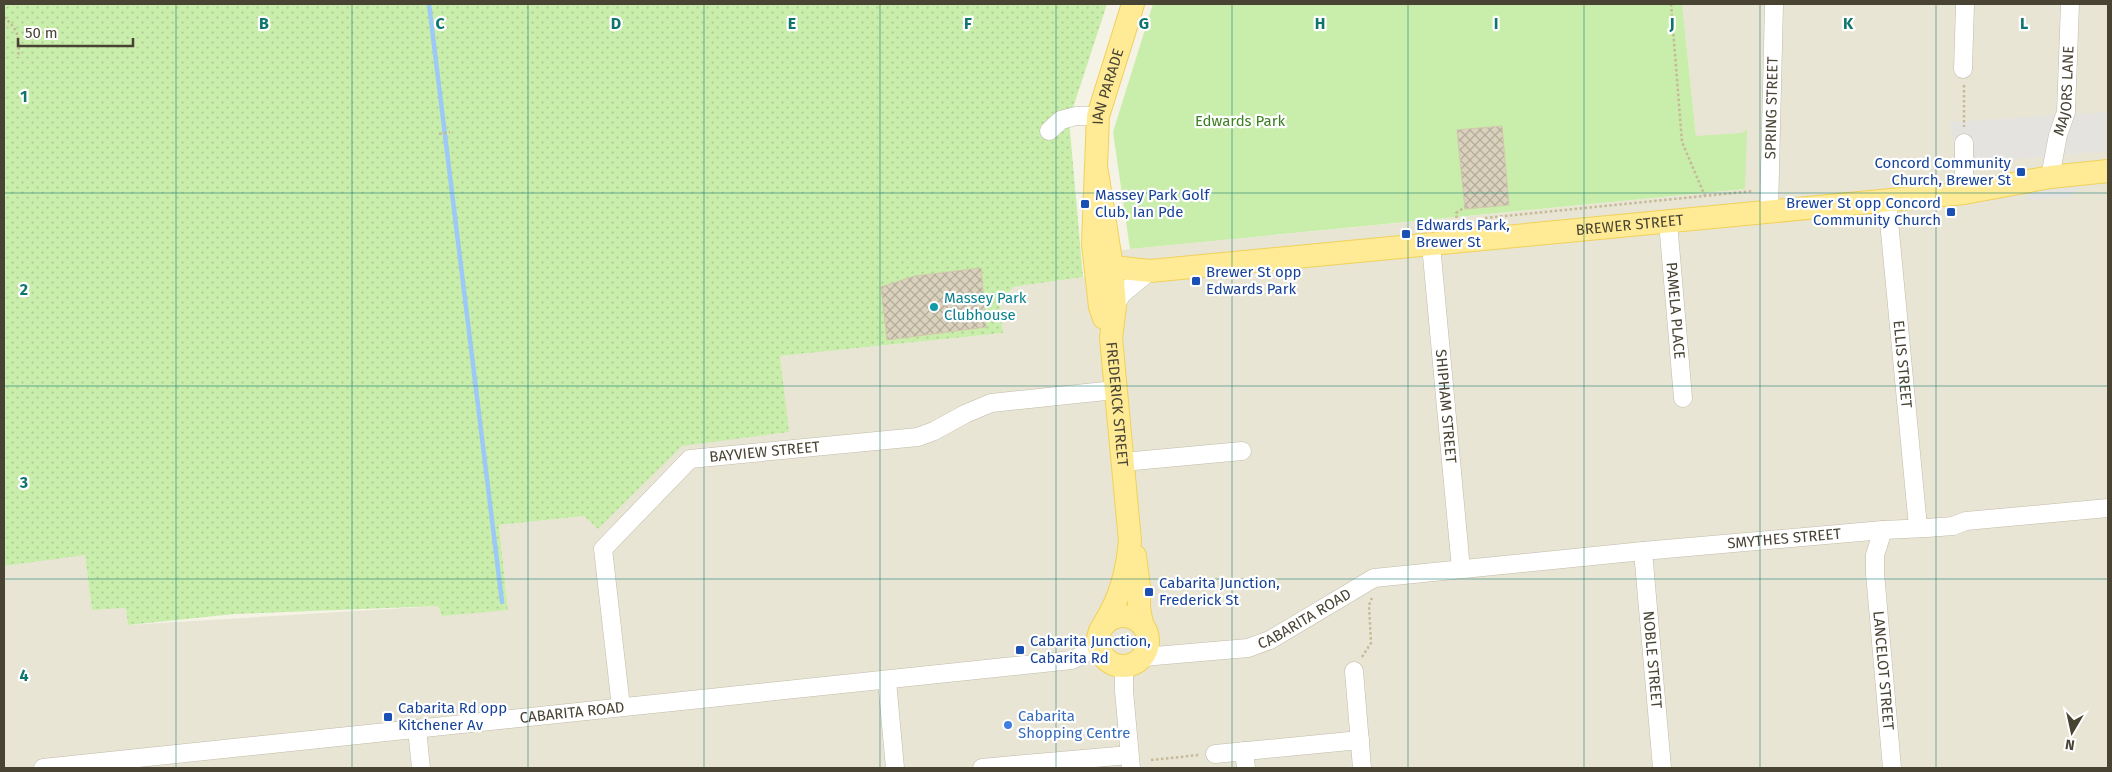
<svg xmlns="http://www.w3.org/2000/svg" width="2112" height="772" font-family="'Fira Sans',sans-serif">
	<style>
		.residential { fill: #e9e5d4 }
		.grass { fill: url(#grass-dots) }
		.park { fill: #c9edab }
		.parking { fill: #e5e3df }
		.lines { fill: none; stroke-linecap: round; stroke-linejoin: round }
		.stream { stroke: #9cc9f8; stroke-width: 4.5 }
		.building { fill: url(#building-cross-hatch); stroke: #d3c8ad }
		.minor-casing { stroke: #c1bba8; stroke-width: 19 }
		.major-casing { stroke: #f0d159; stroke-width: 24 }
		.path { stroke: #c5b997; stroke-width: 2.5; stroke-dasharray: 2.5 2.5; stroke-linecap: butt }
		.minor { stroke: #fff; stroke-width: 18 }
		.major { stroke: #ffeb95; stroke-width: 22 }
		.grid { fill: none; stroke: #0f766e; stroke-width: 1; stroke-opacity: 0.55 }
		.transit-dot { fill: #1a4fb4; stroke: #fff; stroke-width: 2 }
		.culture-dot { fill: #0f9aa8; stroke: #fff; stroke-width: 2 }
		.shop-dot { fill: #3f7fe0; stroke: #fff; stroke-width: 2 }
		.labels { text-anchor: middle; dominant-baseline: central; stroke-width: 4.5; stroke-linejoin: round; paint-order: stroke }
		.street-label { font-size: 15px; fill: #494334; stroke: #fff }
		.park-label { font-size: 15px; fill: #3c8121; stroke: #fff }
		.transit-label { font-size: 15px; fill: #164399; stroke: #fff; text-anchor: start }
		.culture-label { font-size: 15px; fill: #0d838f; stroke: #fff; text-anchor: start }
		.shop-label { font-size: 15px; fill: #366cbe; stroke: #fff; text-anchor: start }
		.grid-label { font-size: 16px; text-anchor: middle; font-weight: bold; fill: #0f766e; stroke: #fff; stroke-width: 4.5; stroke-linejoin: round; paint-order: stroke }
	</style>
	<defs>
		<pattern id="grass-dots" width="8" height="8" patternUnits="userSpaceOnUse" patternTransform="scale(1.25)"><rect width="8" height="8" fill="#c9edab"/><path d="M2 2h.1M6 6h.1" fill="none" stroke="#aecc94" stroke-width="1.8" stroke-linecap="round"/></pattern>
		<pattern id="building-cross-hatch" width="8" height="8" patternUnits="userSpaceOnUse" patternTransform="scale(1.25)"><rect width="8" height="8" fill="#dbd2bd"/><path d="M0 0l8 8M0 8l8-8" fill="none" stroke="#b4ac9a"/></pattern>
	</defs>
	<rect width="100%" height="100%" fill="#f5f2e6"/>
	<path class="residential" d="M1682,4H2108V768H4V566L85,554L92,610L126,608L128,625L438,606L442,616L508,609L499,525L584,516L598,529L682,445L788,432L780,356L1003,333L1000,304L1013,287L1083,277L1122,250L1745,189L1696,136Z"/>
	<path class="grass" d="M4,4H1107L1069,120L1083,277L1013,287L1000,304L1003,333L780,356L789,432L682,446L598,529L584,516L499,525L508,610L442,616L438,606L234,614L128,625L126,608L92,610L85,555L4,566Z"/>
	<path class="park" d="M1153,4H1682L1696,136L1742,133L1747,129L1745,189L1130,249L1113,132Z"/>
	<path class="parking" d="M2108,112V151L1957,165L1950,122Z
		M2082,185L2072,197L2026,200L2036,187Z"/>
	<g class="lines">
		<path class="stream" d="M429,4L502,602"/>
	</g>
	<path class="building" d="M1502,126L1509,205L1465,209L1457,130Z
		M981,268L986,327L887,340L881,287L915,276Z"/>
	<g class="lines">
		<g class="minor-casing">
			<g id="minor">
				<path d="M1963,69L1965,4"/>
				<path d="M1049,131L1061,120L1076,116H1098"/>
				<path id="s1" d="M2050,177L2058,135L2066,112L2070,4"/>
				<path d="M1964,193V143"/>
				<path id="s2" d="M1887,200L1918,527"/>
				<path id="s3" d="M1769,212L1774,4"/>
				<path id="s4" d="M1668,222L1683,398"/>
				<path id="s5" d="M1431,245L1461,569"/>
				<path d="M1115,306L1122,294L1150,271"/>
				<path d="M1123,462L1242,451"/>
				<path id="s6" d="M1883,530L1875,555V573L1892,768"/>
				<path id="s7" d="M1643,551L1662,768"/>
				<path id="s8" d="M1143,657L1248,648L1270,640L1374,578L1643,551L1883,530L1927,528L1953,526L1966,521L2108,508"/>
				<path d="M1124,666V691L1131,768"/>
				<path d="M1354,671L1362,768"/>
				<path d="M887,681L895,768"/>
				<path id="s9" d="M621,707L603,549L690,459L918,437L934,431L965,414L991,403L1115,390"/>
				<path d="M417,729L421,768"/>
				<path d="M1244,751L1246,768"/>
				<path d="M1215,754L1360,740"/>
				<path d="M1014,765L1129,755"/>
				<path id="s10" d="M43,768L1072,660L1098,647"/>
				<path d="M982,768L1014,765L1015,768"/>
			</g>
		</g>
		<g class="major-casing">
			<g id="major">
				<path id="s11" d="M1097,172L1112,267L1115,306L1111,338L1130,541C1127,571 1121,596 1105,622"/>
				<path id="s12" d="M1112,267L1150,271L1964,193L2050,177L2108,171"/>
				<path id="s13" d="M1104,318L1100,307L1093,244L1098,116L1133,4"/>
				<path d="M1135,556L1139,587V608L1142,624"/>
				<circle cx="1123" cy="641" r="25"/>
			</g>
		</g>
		<path class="path" d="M1671,4L1682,142L1705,196
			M4,17C19,31 20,37 18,58
			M1964,85V127
			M439,134L450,132
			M1485,218L1753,191
			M1459,221H1457L1456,213L1465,207
			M1362,657L1371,643L1369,605L1372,598
			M1151,760L1199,755"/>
		<use href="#minor" class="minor"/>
		<use href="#major" class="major"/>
	</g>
	<path class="grid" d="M176,4V768M352,4V768M528,4V768M704,4V768M880,4V768M1056,4V768M1232,4V768M1408,4V768M1584,4V768M1760,4V768M1936,4V768M4,193H2108M4,386H2108M4,579H2108"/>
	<g class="transit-dot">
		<rect x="2016" y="167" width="10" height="10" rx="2.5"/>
		<rect x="1080" y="199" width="10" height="10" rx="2.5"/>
		<rect x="1946" y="207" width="10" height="10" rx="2.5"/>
		<rect x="1401" y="229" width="10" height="10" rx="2.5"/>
		<rect x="1191" y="276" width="10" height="10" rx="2.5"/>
		<rect x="1144" y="587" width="10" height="10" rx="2.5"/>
		<rect x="1015" y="645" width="10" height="10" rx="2.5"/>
		<rect x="383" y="712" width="10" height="10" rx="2.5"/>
	</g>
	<circle class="culture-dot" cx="934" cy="307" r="5"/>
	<circle class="shop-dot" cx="1008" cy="725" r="5"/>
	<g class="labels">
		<g class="street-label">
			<text stroke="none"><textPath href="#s13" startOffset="234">IAN PARADE</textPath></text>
			<text stroke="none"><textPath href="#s1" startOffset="88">MAJORS LANE</textPath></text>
			<text stroke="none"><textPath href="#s3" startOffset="104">SPRING STREET</textPath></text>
			<text stroke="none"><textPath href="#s12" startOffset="520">BREWER STREET</textPath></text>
			<text stroke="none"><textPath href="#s4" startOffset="89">PAMELA PLACE</textPath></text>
			<text stroke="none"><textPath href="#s2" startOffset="165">ELLIS STREET</textPath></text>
			<text stroke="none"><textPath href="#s11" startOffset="234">FREDERICK STREET</textPath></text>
			<text stroke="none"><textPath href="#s5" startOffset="162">SHIPHAM STREET</textPath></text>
			<text stroke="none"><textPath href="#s9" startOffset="359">BAYVIEW STREET</textPath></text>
			<text stroke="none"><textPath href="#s8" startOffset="662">SMYTHES STREET</textPath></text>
			<text stroke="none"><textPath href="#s8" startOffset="169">CABARITA ROAD</textPath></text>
			<text stroke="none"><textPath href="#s7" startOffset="109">NOBLE STREET</textPath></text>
			<text stroke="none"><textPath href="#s6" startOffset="142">LANCELOT STREET</textPath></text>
			<text stroke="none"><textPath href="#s10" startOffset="532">CABARITA ROAD</textPath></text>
		</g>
		<g class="park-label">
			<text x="1240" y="121">Edwards Park</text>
		</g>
		<g class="transit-label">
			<text x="2011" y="163" text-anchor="end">Concord Community<tspan x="2011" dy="17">Church, Brewer St</tspan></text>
			<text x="1095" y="195">Massey Park Golf<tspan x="1095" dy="17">Club, Ian Pde</tspan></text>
			<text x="1941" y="203" text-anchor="end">Brewer St opp Concord<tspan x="1941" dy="17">Community Church</tspan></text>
			<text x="1416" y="225">Edwards Park,<tspan x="1416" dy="17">Brewer St</tspan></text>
			<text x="1206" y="272">Brewer St opp<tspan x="1206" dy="17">Edwards Park</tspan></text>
			<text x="1159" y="583">Cabarita Junction,<tspan x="1159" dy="17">Frederick St</tspan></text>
			<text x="1030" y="641">Cabarita Junction,<tspan x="1030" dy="17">Cabarita Rd</tspan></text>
			<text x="398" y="708">Cabarita Rd opp<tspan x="398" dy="17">Kitchener Av</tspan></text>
		</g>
		<g class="culture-label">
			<text x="944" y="298">Massey Park<tspan x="944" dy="17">Clubhouse</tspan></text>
		</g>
		<g class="shop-label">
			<text x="1018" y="716">Cabarita<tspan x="1018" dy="17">Shopping Centre</tspan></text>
		</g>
	</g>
	<g class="grid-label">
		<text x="264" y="29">B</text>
		<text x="440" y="29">C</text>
		<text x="616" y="29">D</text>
		<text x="792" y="29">E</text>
		<text x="968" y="29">F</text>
		<text x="1144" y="29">G</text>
		<text x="1320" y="29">H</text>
		<text x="1496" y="29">I</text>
		<text x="1672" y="29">J</text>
		<text x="1848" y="29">K</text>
		<text x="2024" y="29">L</text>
		<text x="24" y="102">1</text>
		<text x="24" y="295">2</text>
		<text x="24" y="488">3</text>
		<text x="24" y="681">4</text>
	</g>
	<rect width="2112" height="772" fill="none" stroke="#494334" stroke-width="10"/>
	<g transform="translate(2072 732) rotate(189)" stroke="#ffffff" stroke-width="4" paint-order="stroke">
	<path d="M0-4L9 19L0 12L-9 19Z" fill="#494334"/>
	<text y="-8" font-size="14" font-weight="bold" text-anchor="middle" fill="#494334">N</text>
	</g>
	<path d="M18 38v8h115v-8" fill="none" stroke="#494334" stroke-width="2.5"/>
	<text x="25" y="38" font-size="15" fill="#494334" stroke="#ffffff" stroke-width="4" paint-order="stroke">50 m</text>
</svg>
